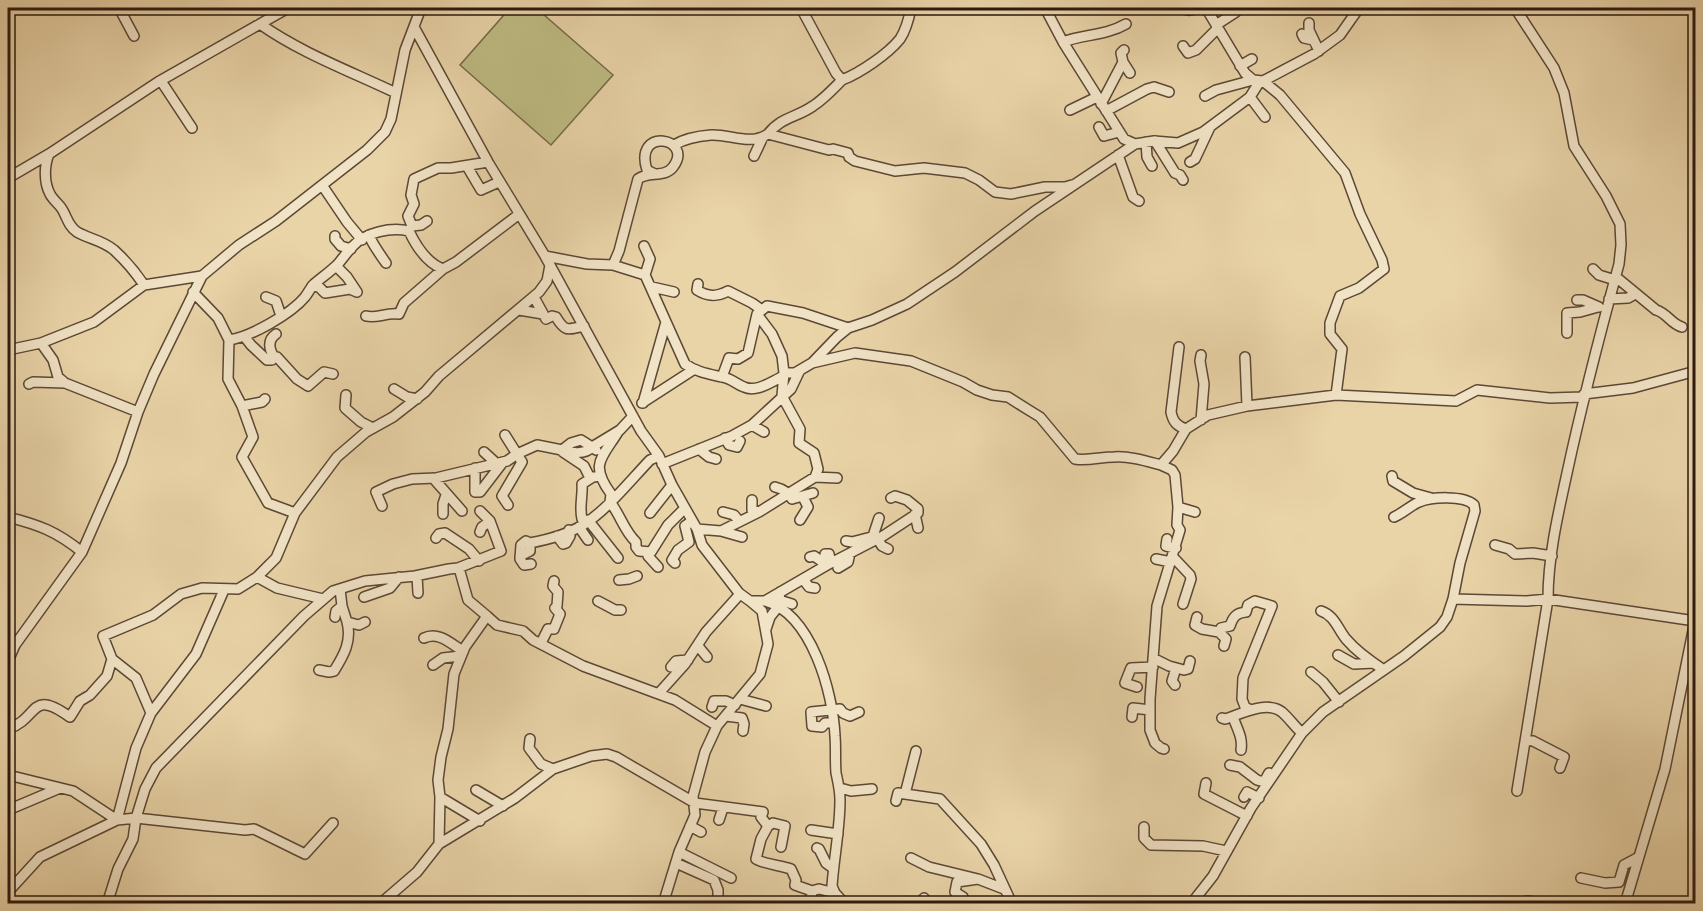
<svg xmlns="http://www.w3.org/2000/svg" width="1703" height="911" font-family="'Libre Caslon Text',serif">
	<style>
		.green { fill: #bebb83; stroke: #766a4a; stroke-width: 1.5 }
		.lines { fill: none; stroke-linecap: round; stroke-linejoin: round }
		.minor-casing { stroke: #5c4836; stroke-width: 12 }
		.minor { stroke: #f1e3c6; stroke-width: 9 }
	</style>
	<rect width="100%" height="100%" fill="#e9d4a8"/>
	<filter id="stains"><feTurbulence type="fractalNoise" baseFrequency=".00333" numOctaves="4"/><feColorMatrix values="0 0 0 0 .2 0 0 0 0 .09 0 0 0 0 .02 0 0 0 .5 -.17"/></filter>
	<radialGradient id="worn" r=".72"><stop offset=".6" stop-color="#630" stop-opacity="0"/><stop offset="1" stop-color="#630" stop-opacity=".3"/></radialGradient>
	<path class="green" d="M510,8H536L613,75L551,145L460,65Z"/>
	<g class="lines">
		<g class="minor-casing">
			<path id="minor" d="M119,8L134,36
				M801,8L836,73L842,80C860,73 888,54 900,39C906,30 909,18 911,8
				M1045,8L1063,42L1124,139L1135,144
				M1180,8C1186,11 1192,11 1198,8
				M1206,8L1245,73L1253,80L1263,81L1314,54L1340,35L1359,8
				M1515,8L1554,68L1564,93L1574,146L1606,196L1620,224L1621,245L1619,264C1600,334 1582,403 1567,473C1558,514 1548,557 1548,599L1517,791
				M1309,23V30L1319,51
				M260,24C301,53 350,71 396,93
				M1216,25L1236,12
				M414,27L488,162L545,256L587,264L613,265L619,251L638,179C648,171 665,178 673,167C695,138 633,126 647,170L655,174
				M1302,34L1304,38L1313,40
				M1063,42C1084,34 1105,36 1126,24
				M1183,46L1188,53L1196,50L1218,28
				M1123,62L1130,73
				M1240,66L1252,59
				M161,81L192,128
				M1263,81L1280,95L1345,173L1360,214L1382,260L1384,269L1359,288L1340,296L1330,323V334L1342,349L1336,395
				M1205,96L1216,90L1253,80
				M1250,97L1265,117
				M1101,104L1123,62L1121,53L1124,50
				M1070,110L1097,97
				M1106,111L1147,89L1154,87L1169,92
				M1099,127L1104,136L1119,132
				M768,134C781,117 796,118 813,106C824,99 833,89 842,80
				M1155,141L1175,173L1180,175L1183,180
				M1146,142L1147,157L1152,166
				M674,145C684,139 698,136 711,135C730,134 750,146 768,134L829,150L833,149L848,153L849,157L855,161L895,171L924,168L965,173L979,180L995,192L1011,194L1045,187H1065L1072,185
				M49,154C44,166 44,183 50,194C53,200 59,204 62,209C67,217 68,226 77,232C89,239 102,240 114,250C125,260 136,273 144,285
				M1118,155L1133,197L1139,201
				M754,156L763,137
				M1190,162L1195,159L1210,127
				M471,166L468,168L481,190L499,182
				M8,178L49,154L158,82L288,8
				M322,185L347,222L362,240
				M412,226L408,216L414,204L411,195L414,179L438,168H451L488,162
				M409,231C416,246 427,263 443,269L456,262L518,215
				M409,231L412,226L421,225L427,221
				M369,235C371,241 381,256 386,263
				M335,236V239L341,246L351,249
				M644,246L650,259L645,275
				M545,256L641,431L659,456L672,485L697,529L702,545L739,593L750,601H765L827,565L883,536L918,513V509L907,500L895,496L891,498
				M613,265L645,275L685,364C696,372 709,374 722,377L729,358L738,359L748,353L757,314L767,306L803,313L848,328
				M336,266L347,277L357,292
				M1593,269L1599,275L1615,280
				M1616,277L1656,310C1667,313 1671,324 1682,327
				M698,284L697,290C708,297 717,297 728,291L752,303L762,310
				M312,286L319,287L325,293L350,289L357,292
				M652,287L674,292
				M193,292L218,318L229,340L228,379L242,406L253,437L242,457L268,503L295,513
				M266,297L276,301L281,316
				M534,297L546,319L552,316L556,317C565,332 567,330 584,326
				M1609,299L1628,298L1635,294
				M1577,300H1583L1599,307
				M519,310L543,314
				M366,316C377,319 386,312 399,314L404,303L443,269
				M1567,333V313L1580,312L1598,307
				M244,336L251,345L267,360H272L274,357C269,349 267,340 276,334
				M229,340C250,337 291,314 305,297C308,293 310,289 313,285C321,278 330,272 338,264C343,258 347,252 353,246C366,232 391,227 409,231
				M41,343L53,360L58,377L65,383
				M1179,347L1171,412C1173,422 1177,426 1186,429
				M8,350L41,343L94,322L144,285L202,276
				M274,357H277L297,379L308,386L324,372L333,374
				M1245,357L1247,406
				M812,363L837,337L848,328L872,320L907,304L955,272L1035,211L1135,144L1154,141L1178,143L1203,132L1250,97L1260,81
				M784,373H795L812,363L855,353L911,361L963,382L977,390L992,395L1008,397L1027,409L1040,417L1075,459C1089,461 1100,457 1114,457C1130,456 1146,461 1161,465L1173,451L1186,429L1208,415L1247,406L1336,395L1456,401L1477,390L1550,398L1583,397
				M722,377C731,378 736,384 744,387C757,393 772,381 784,376
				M29,384L33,382L65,383L138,412
				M394,389L407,397L417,399
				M1584,394L1633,388L1696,371
				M346,395L345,408L361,422L373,428
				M642,403L693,370
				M643,403L666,322
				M242,406L262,402L265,399
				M1201,420L1204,384L1200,361L1201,355
				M752,425L764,432
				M618,432C602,458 589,464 611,494L610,502C620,514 624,531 636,542V547L639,551L651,552L668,525L685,508
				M505,435L522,462L502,496L508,505
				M725,438L729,445L737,447L740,441
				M699,449L709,457L716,459
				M562,450C571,453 585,455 592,447L596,450
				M484,452L496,463
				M563,452L584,466L590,478
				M662,464L732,436L752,425L791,389L800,370
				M1161,465L1172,470L1175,475L1178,507L1195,512
				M475,468V492H480L503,462
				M1392,476L1393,481L1413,493L1431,498
				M815,477L837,478
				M433,478L462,511
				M775,487C783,489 788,492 792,499L813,493
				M752,500V510L759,512
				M382,506L376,492L393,484L412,479L436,478L507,461L517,454L537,445L562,450L571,443L581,440L592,447L620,430L633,416
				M480,511L490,521
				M723,512L734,515L739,521
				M650,513L672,485
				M443,514V504L446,495
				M915,514L918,528
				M8,517C39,525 56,531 82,552
				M879,518L874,533L882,546L888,549
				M588,520L618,558
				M800,520L808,507L803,497
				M586,522L582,519C579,507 583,496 582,484L593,477L601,476
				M579,527L588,540
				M697,529L721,531L759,512L815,477L818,469L814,453L799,443L800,429L782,396L784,373L782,356L772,334L757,314
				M721,531L742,537
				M557,536L563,544L566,543L570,536L569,530
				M436,538L439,534L445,533L469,549L479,561
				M1167,539L1166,546L1176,548
				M846,541L852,542L875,536
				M530,543L526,541L521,545L520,559L524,565L531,564
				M1495,545L1509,549L1515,554L1533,553L1552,556
				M825,554H829L831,563
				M520,556L530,551V543C546,540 568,534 583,525C608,509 629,482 650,460L659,456
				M648,556L658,567
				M810,557L814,556L827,565
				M1173,557L1190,575L1191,579L1183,604
				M1156,559L1171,562
				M675,563L672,560L678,550L689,542L685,526L692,521
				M838,568L848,562L850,553
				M417,576L418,593
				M257,577L277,588L323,599
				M803,579L809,587L815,588
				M619,580L629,579L637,576
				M364,597L390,588L399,577
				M1453,599L1527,601L1548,599L1695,621L1665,769L1625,904
				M779,600L792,604
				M598,601L615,610H621
				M765,601C812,614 833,693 835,736C836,748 835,760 836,773C838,782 840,790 840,800C840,829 834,857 832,886L835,893L845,904
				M342,606L347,622L359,625L365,622
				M1321,611C1334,615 1338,629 1346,639C1357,652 1370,661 1384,670
				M487,616L497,625L523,631L533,640L583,666L675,700L717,726
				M335,617L336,611L342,606L340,589
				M1197,617L1195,625L1202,629L1219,632L1221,628L1230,626C1233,617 1236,613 1246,612L1248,605L1255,601L1272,606L1243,678L1242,699L1245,707L1251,710
				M766,629L770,617L778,607L780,592
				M1219,632L1226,639L1224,646
				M424,638C439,631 451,644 463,651
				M541,643L548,629H554L560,614L555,608L557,606L558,592L553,586L554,581
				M698,646L707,657
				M1338,655L1354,664L1374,663
				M1153,658L1169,666L1184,670L1188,669L1190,661
				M8,661L15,645L82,552L121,463L138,412L154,374L202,276L239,245L276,221L367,150L385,132L391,119L405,50L421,8
				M433,665L443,658L460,656
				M671,667L676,661L688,660
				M319,670L329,672L334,671C344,655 352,641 347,622
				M1311,672L1323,682L1339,702
				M1175,685L1172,681L1176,668
				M1137,687L1125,683L1131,668L1153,667
				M659,693L685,664L706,632L740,594
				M740,699L766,706
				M712,707L714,701H726L735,705
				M151,713L136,678L112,659L103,636L153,615L181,594L202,588L238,589L257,577L276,558L295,513L337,457L366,432L393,417L425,392L439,376L539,292L547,281L550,265
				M726,716L742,718L744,724L743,731
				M1132,717L1133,708L1150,710
				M1233,717C1237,729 1243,737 1241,750
				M1222,718L1225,719C1241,714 1267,700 1282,712C1289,718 1295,727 1302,733
				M833,723H825L822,727L812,726L811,712L840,709L843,713L850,716L859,712
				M8,729C40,718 29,688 70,717L80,701L90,695L107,676L112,659
				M530,739L529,748L541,764L553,769
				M1526,740L1533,741L1564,757L1560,768
				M1164,749L1161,748L1155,743L1150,730V699L1157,606L1180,530L1177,525L1178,507
				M1230,765L1240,767L1257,780L1264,782L1269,773
				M8,775L73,791L117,820
				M1206,783L1204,794L1247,816
				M840,788L851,791L872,789
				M476,790L503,806
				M905,794L916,751
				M440,797L480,821
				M1244,797L1247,792L1259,798
				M896,801L898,793L940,799L981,844L994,865L1012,904
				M8,810L60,788
				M117,820L136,748L151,713L196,654L224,590
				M719,820L723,808
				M690,826L701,832
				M768,826L773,823L785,826L781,847
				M1144,827V838L1151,845L1203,846L1226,851
				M811,830L838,834
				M439,844L440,797L438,780L441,757L448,729L454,674L465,647L487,616L468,600L459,568
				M817,848L819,849L826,863L833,868
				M679,852L731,878
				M911,858L929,867L978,879
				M676,863L714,880L718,890V904
				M1581,878L1605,883L1619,882L1624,865L1639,857
				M8,892L40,857L117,820L136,818L245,830L254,829L305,854L333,823
				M963,897L955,892L957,882L978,879L1004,889
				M1527,901L1550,904
				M1345,902V904
				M107,904L118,869L133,839L136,818L145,789L156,768L304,616L333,591L365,581L415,576L449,569L458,568L501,551L490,521L482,527L480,532
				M380,904L417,872L439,844L515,798L553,769L591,756L607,754L616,757L695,803L763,812L761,817L768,826L761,839L756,859C761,863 782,866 791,869L796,880L795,885L812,891
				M663,904L679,852L695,815L693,796L705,752L717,726L760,674L768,644L762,611L750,601
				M810,904L812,891L819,889L835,893
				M922,904L924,898
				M1191,904L1213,876L1251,808L1302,733L1323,712L1404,656L1440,627L1447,617L1453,599L1460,563L1475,511L1474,505C1464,495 1431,497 1419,502C1410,506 1403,513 1394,517"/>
		</g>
		<use href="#minor" class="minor"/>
	</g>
	<rect width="1703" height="911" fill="none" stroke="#e9d4a8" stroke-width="30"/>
	<rect x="9" y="9" width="1685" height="893" fill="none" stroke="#2d1910" stroke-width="3"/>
	<rect x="15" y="15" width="1673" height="881" fill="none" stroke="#2d1910" stroke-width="1.5"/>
	<rect width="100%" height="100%" filter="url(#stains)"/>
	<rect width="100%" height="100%" fill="url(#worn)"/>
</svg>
